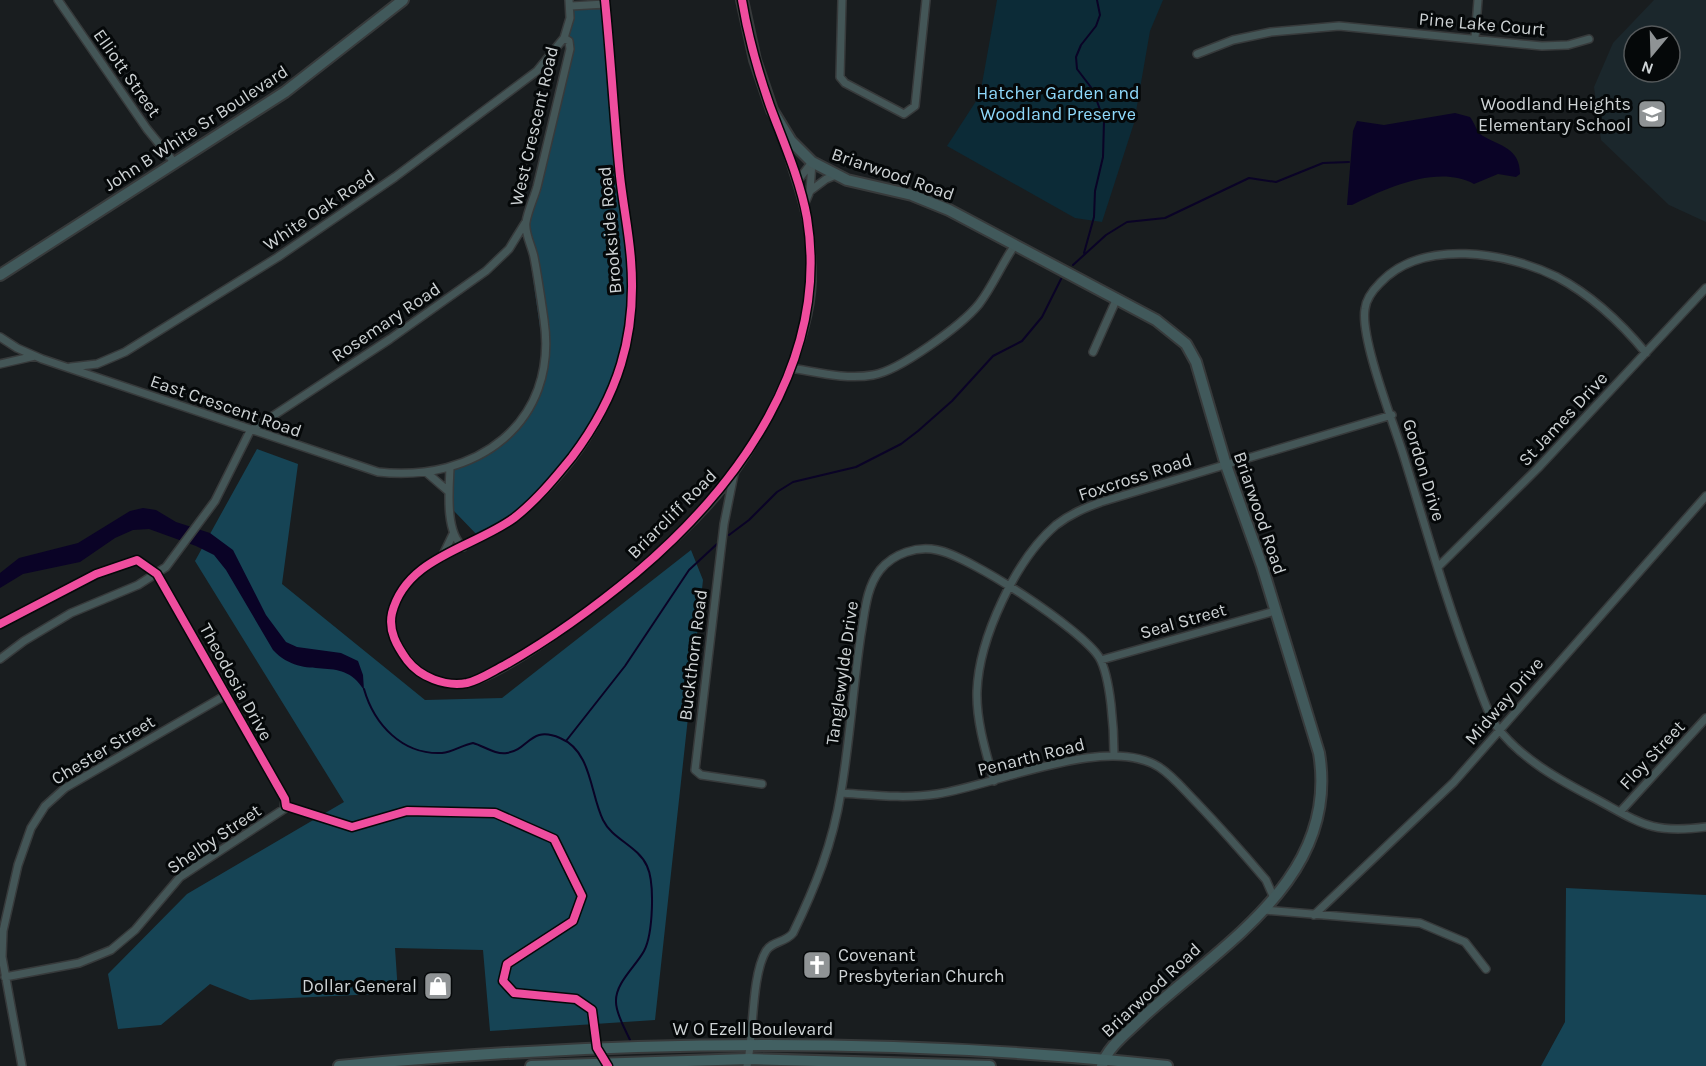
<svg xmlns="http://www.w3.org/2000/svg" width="1706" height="1066" font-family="Karla,sans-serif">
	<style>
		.built { fill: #1b272c; fill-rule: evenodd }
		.green { fill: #0c2b37 }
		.forest { fill: #164455 }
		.water { fill: #0a0326 }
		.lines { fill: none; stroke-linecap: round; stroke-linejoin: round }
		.stream { stroke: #0a0326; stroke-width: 2 }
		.street-casing { stroke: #373a3b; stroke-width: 10 }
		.secondary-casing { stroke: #373a3b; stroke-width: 14 }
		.primary-casing { stroke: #373a3b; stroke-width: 14 }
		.street { stroke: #445657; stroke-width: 7 }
		.secondary { stroke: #41595b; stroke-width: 10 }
		.primary { stroke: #426062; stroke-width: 10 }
		.cycleway-casing { stroke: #050809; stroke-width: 11 }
		.cycleway { stroke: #ef4d9e; stroke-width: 8 }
		.labels { text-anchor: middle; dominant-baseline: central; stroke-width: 6; stroke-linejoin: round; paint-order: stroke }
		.street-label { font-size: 18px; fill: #ced3d5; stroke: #050809 }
		.park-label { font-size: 18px; fill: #8fd9fb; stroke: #050809 }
		.poi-label { font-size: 18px; fill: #ced3d5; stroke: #050809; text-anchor: end }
	</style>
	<rect width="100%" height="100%" fill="#191d1f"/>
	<path class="built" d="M1654,0H1706V222L1669,205L1601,140L1594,87L1613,43ZM1634,36H1670V72H1634Z"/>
	<path class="green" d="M997,0H1163L1150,31L1134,123L1102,222L1075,218L947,146L980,95Z"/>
	<path class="forest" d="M605,4L631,259L630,326L612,393L578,449L533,500L480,538L454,511L450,468L505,440L534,400L545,362L525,223L570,49L564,38L571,6Z
		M257,449L298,464L282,584L425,700L502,698L691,550L703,580L655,1020L490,1031L483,950L395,948L398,993L250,1000L210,984L161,1025L118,1029L108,974L187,894L344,802L195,561Z
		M1566,888L1706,895V1066H1541L1565,1022Z"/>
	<path class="water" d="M1455,113L1470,117C1475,123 1476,132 1483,136C1500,146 1520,148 1520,174L1516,177L1498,174L1474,184C1437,164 1385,189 1352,205H1347L1353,131L1357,121L1384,125Z
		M143,508L156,510L176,522L210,533L233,550L266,615L286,642L297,647L341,653L358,661L363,675L364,690C341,652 305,684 273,650L226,570L214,555L196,546L149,529L133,530L115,538L80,562L23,574L0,588V573L19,558L78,543L130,511Z"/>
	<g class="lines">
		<path class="stream" d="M1084,253L1094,217L1095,191L1103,157L1104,121L1093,90L1077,69L1076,57L1081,45L1096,26L1100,15L1097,0
			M1073,265L1106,235L1127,222L1165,218L1249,178L1276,182L1323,163L1349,162
			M729,535L749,520L777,492L793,482L856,467L901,444L918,431L952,401L993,356L1022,341L1042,317L1061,279
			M364,689C374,724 402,755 442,753C453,752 462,745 473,743C484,746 495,755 507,753C529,750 530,725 560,738C592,751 590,794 603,820C612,839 638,846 647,866C655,883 653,934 644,951C636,966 615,983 616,1002C616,1014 625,1029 630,1040
			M566,741L625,666L689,570L717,544"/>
		<g class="street-casing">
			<path id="street" d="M58,0L147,129L174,162
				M605,0C611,59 614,118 620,178C624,211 631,244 632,278C634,371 591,454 519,514C478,548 412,553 393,609C387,628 396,644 407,659C419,676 440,685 461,684C502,680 609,596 642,567C675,540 710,508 734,473C768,425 810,341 812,281C812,259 810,233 805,212C799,184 787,158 782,130
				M842,0L840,77L845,83L904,114L915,106L926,0
				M571,6L605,4
				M1475,38L1478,0
				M1197,54L1233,40L1271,32L1339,26L1542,46L1568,45L1589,39
				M797,182L812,162
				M810,191L826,179L836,175
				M804,205L810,191L812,162
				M0,337L17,348L42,359L378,472C475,483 559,424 544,320C541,299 538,278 534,257C532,247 524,232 526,222C528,210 534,198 537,187C548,141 559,95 570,49L569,41L564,38
				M1093,352L1117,298
				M1646,353C1622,324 1591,295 1557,277C1507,252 1422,238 1380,283C1372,291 1366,299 1365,309C1360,339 1394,424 1404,457C1426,528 1446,601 1473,671C1480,689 1486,711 1497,727C1521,759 1561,781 1596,799C1642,824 1652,834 1706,827
				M0,364L35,356
				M71,367L97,364L125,352L278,257L395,177L537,71L564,38L570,18L569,0
				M791,368C817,372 846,380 873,375C899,371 962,325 979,304C993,286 1002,263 1015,245
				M450,468C449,490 445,532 463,547
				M426,472L448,491
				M734,474L724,524L695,770L701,775L762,784
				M442,557L453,534
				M1438,567L1538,468L1706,288
				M0,659L24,641L71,613L138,585L166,567L215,501L250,431L390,339L486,271L509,249L525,223
				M1101,660L1275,611
				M994,781C986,753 976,721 977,691C979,638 1016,559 1056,525C1070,514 1085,508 1101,502L1392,415
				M841,793C873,795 905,799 937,794C996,785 1107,734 1159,767C1173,776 1184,790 1196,802C1220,827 1243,853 1266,880L1274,898
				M1620,812L1706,718
				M1264,910L1420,923L1465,942L1486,969
				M1314,915L1454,782L1706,496
				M5,977L79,963L111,950L135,930L180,877L284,809L285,799L157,574
				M22,1066L2,957L3,931L18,865L31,828L45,806L65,788L226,695
				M747,1066C754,1035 751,976 766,951C772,941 785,943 793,933C815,888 833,843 841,792C850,740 853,687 861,634C865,612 866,588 880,570C894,553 917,546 937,550C970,556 1081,629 1099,657C1111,677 1114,731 1114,755"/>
		</g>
		<g class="secondary-casing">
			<path id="secondary" d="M742,0L755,60L772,110L791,141L812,162L847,180L912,195L949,210L1156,320L1186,344L1196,362L1226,465L1262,566L1319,753C1340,878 1222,944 1142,1018C1129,1031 1106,1048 1102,1066
				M0,275L285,92L403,0"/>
		</g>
		<g class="primary-casing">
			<path id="primary" d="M339,1066C614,1040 891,1036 1167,1066
				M531,1066L749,1059L990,1066"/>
		</g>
		<use href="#street" class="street"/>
		<use href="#secondary" class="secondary"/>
		<use href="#primary" class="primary"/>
		<g class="cycleway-casing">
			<path id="cycleway" d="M605,0C611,59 614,118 620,176C623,204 629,232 631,260C637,336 618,396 572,457C555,478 536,501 514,518C473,548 406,557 392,613C388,631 397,646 407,660C420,677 445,687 467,683C480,680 493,671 505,665C551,639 595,607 636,573C739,486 830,360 807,218C800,179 783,141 770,106C758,72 748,36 742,0
				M0,624L96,574L137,560L157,574L285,799L286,806L352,827L407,811L495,813L554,839L582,896L573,921L507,964L503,981L514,993L576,999L592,1010L597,1048L608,1066"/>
		</g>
		<use href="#cycleway" class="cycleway"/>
	</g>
	<defs>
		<g id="school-square" transform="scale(1.5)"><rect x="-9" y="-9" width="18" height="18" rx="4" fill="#8f9395" stroke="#050809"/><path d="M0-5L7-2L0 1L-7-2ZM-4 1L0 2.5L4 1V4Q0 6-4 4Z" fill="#fff"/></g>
		<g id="church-square" transform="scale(1.5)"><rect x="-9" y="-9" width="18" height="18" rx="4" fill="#8f9395" stroke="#050809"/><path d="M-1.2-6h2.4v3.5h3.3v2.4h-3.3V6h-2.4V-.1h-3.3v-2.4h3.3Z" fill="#fff"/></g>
		<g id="shop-square" transform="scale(1.5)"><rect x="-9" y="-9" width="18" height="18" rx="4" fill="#8f9395" stroke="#050809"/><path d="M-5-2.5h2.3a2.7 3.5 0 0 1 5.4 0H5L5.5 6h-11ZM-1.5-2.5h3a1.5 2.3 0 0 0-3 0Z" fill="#fff"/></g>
	</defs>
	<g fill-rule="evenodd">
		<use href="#school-square" x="1652" y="114"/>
		<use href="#church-square" x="817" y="965"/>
		<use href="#shop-square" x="438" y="986"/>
	</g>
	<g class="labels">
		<g class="street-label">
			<text transform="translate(1482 24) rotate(5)">Pine Lake Court</text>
			<text transform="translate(127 73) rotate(55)">Elliott Street</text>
			<text transform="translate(534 126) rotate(-77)">West Crescent Road</text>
			<text transform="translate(196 128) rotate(-33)">John B White Sr Boulevard</text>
			<text transform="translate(893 174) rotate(19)">Briarwood Road</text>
			<text transform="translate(319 210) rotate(-34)">White Oak Road</text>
			<text transform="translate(610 230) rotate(-95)">Brookside Road</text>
			<text transform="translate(386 322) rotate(-34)">Rosemary Road</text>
			<text transform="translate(226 406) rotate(19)">East Crescent Road</text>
			<text transform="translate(1563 419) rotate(-47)">St James Drive</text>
			<text transform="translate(1424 470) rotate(73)">Gordon Drive</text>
			<text transform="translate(1135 477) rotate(-18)">Foxcross Road</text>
			<text transform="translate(1260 513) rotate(71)">Briarwood Road</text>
			<text transform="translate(672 514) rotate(-45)">Briarcliff Road</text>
			<text transform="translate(1183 621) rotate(-16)">Seal Street</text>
			<text transform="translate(693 655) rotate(-83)">Buckthorn Road</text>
			<text transform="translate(842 673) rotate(-82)">Tanglewylde Drive</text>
			<text transform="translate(236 682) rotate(61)">Theodosia Drive</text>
			<text transform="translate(1504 701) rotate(-49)">Midway Drive</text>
			<text transform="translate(103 750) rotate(-31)">Chester Street</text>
			<text transform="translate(1652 755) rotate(-47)">Floy Street</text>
			<text transform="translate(1031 757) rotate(-14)">Penarth Road</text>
			<text transform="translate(214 839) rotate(-34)">Shelby Street</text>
			<text transform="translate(1151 990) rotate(-43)">Briarwood Road</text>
			<text x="753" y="1029">W O Ezell Boulevard</text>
		</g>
		<g class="park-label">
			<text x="1058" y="93">Hatcher Garden and<tspan x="1058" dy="21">Woodland Preserve</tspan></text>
		</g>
		<g class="poi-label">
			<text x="1631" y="104">Woodland Heights<tspan x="1631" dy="21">Elementary School</tspan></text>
			<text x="838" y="955" text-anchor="start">Covenant<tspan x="838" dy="21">Presbyterian Church</tspan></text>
			<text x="417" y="986">Dollar General</text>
		</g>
	</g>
	<g transform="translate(1652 54) rotate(199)"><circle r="28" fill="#050809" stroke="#55595b" stroke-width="1.5"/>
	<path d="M0-4.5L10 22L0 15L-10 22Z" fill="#8f9395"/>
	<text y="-9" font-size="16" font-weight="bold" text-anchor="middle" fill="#ced3d5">N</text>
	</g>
</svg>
